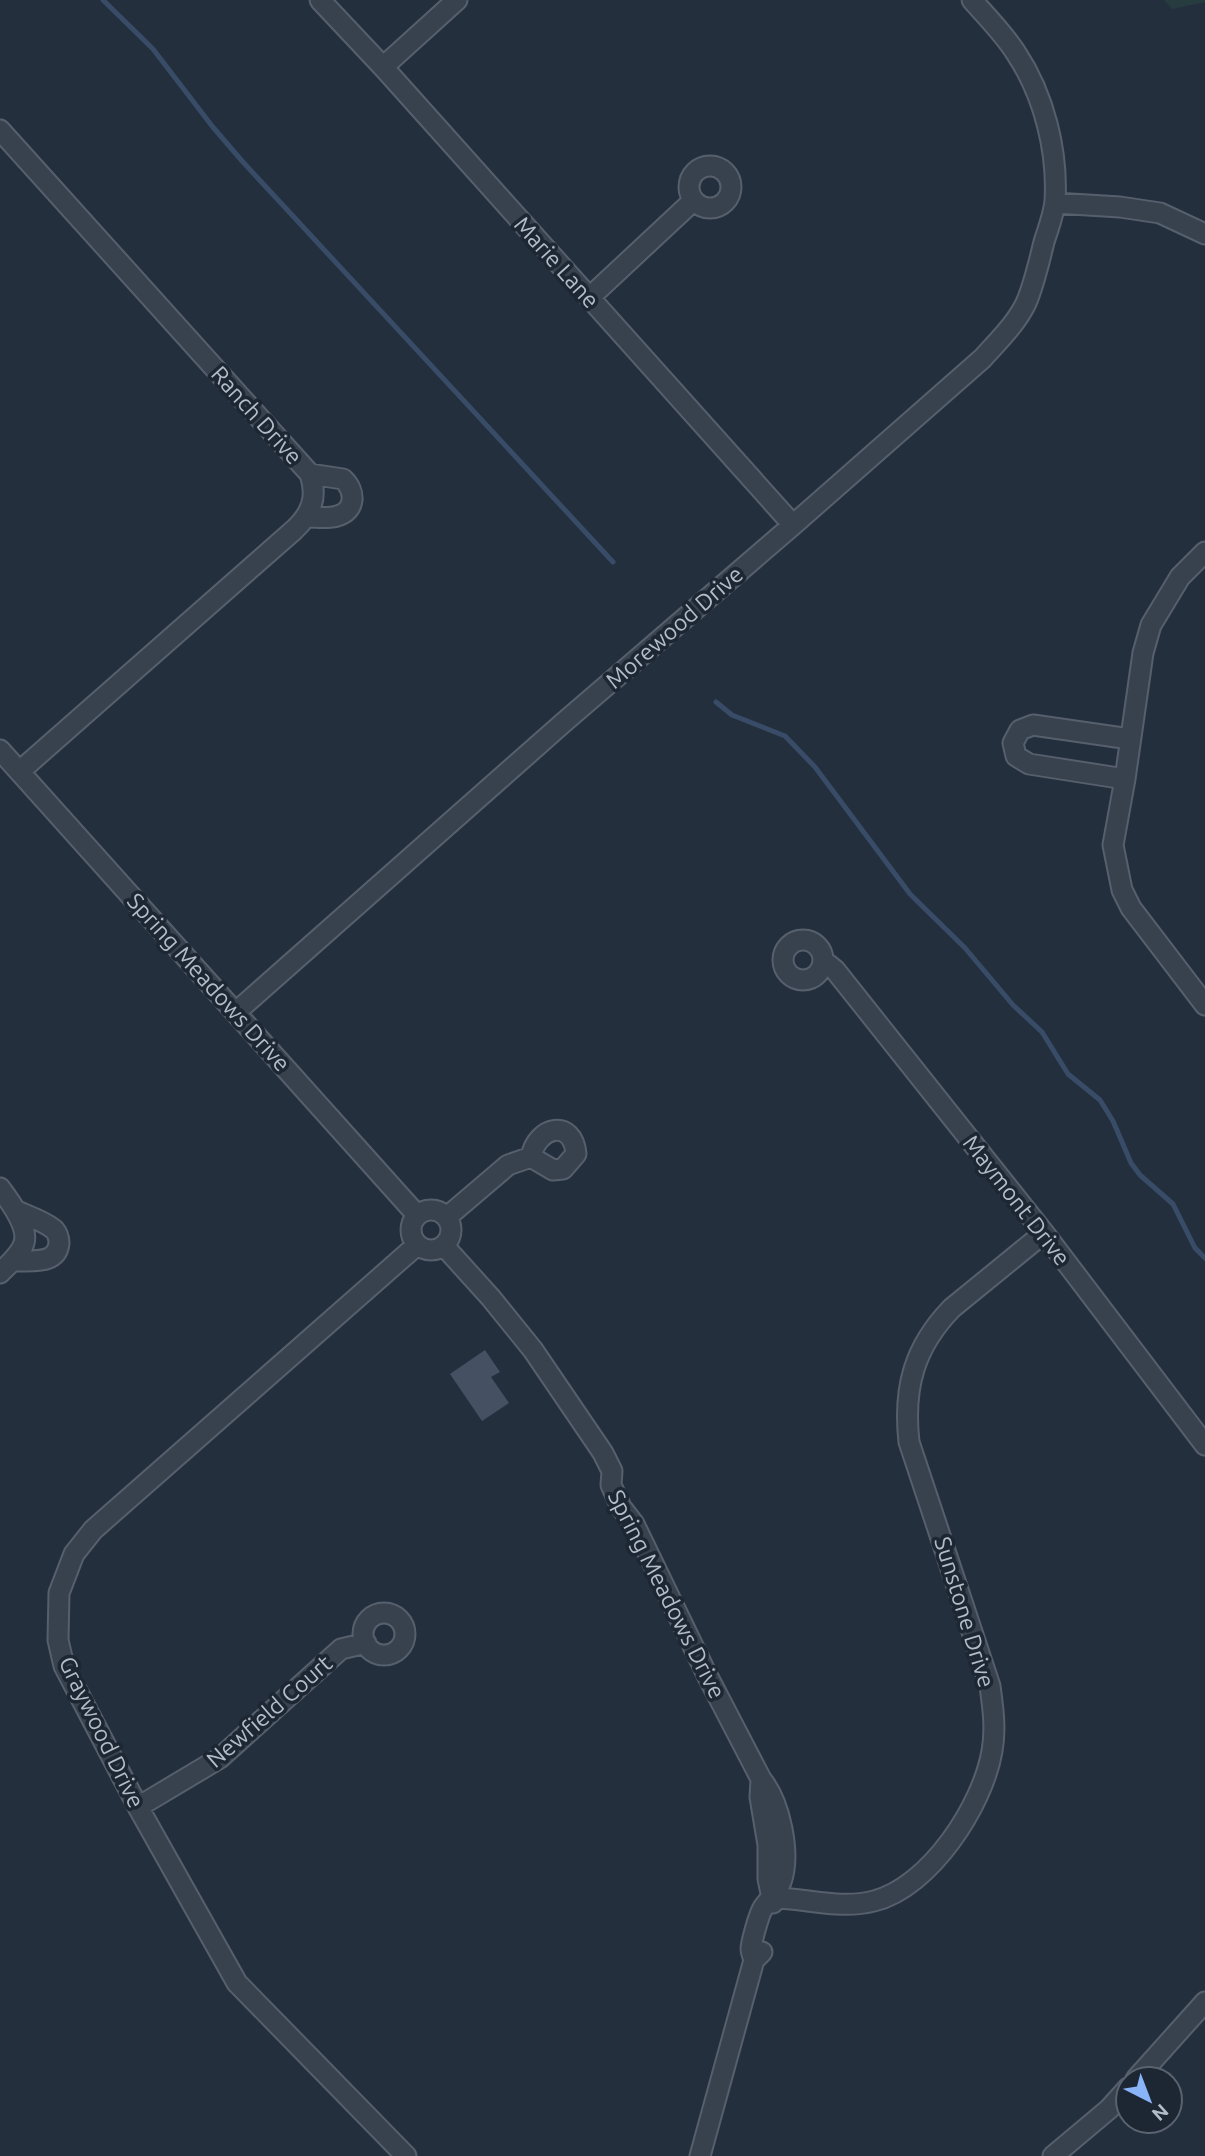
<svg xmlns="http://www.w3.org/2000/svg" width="1205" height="2156" font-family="Ubuntu,sans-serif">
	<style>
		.green { fill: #263c3f }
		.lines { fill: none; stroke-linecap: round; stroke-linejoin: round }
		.stream { stroke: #394c67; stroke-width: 5 }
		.building { fill: #455162 }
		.minor-casing { stroke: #565f6c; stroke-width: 23 }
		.minor { stroke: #38414e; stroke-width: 19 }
		.labels { text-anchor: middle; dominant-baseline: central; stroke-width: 7; stroke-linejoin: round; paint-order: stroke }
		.street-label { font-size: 23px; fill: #b4bcc9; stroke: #1d2633 }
	</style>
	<rect width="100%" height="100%" fill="#242f3e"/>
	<path class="green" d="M1164,0H1205V2L1172,9Z"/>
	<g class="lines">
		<path class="stream" d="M103,0L153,49L212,126L242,161L613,562
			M716,702L732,715L785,736L815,767L910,894L965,948L1013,1005L1042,1032L1068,1074L1100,1100L1113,1121L1131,1163L1140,1175L1173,1204L1195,1248L1205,1258"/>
	</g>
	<path class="building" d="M485,1350L500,1372L491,1377L509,1403L482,1421L450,1374Z"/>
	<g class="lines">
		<g class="minor-casing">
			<path id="minor" d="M320,0L383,67L793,525
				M383,67L457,0
				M0,130L310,474C318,498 311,514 294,530L20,771
				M689 187a21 21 0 1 1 42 0a21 21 0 1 1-42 0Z
				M1055,203L1120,207L1160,213L1205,234
				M589,298L693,201
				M307,517C317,517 328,519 337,516C356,511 356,491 343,479L310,474
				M1205,552L1180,577L1151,625L1143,653L1125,779L1113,845L1122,890L1131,908L1205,1005
				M0,750L417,1215
				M1125,779L1029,764L1016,756L1013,743L1020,730L1033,725L1130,739
				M783 960a20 20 0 1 1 40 0a20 20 0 1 1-40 0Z
				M824,961L835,970L1044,1233L1205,1445
				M236,1012L563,723L793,525L983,358C998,341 1016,324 1026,303C1034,285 1039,262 1044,242C1048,229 1054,214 1055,201C1058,151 1044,95 1016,53C1004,34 987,17 972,0
				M0,1188C9,1200 29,1227 24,1243C21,1254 8,1265 0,1273
				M411 1230a20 20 0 1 1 40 0a20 20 0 1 1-40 0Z
				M447,1217L508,1165L531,1157C537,1126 573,1118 576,1154L563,1169L553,1170L531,1157
				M444,1246L491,1298L533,1350L603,1453L612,1471L611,1485L621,1507L634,1524L708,1677L761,1779C780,1802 791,1853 781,1882C777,1893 769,1899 763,1908C759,1914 751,1943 751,1949C751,1953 753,1956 754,1960
				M13,1261C29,1260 57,1266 59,1243C59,1238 57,1231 52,1228C43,1221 28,1216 17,1211
				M363 1634a21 21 0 1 1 42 0a21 21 0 1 1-42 0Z
				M761,1780L760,1797L768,1845V1879L773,1903
				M138,1807L220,1758L341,1649L366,1643
				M772,1898C807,1898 840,1910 874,1901C930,1887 983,1805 992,1751C996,1729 993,1708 990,1686L909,1442C903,1388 914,1347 952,1308L1044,1233
				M1136,2079L1205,2002
				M406,2156L237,1983L138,1807L64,1666L58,1640L59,1593L74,1554L93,1530L417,1245
				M700,2156L754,1960L762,1952
				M1053,2156L1109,2109L1128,2088"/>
		</g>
		<use href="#minor" class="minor"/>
	</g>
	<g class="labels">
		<g class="street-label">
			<text transform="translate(557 262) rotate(48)">Marie Lane</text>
			<text transform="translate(257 415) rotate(48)">Ranch Drive</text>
			<text transform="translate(674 627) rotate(-41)">Morewood Drive</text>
			<text transform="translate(209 982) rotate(48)">Spring Meadows Drive</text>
			<text transform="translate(1017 1200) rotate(52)">Maymont Drive</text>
			<text transform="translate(667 1594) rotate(63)">Spring Meadows Drive</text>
			<text transform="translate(965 1612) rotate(73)">Sunstone Drive</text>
			<text transform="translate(269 1711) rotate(-41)">Newfield Court</text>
			<text transform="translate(102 1732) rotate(64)">Graywood Drive</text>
		</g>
	</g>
	<g transform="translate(1149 2100) rotate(138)"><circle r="33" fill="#1d2633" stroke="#59626f" stroke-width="2"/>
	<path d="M0-5L12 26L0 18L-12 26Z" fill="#8ab4f8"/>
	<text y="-10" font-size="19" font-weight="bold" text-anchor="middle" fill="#b4bcc9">N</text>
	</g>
</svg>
